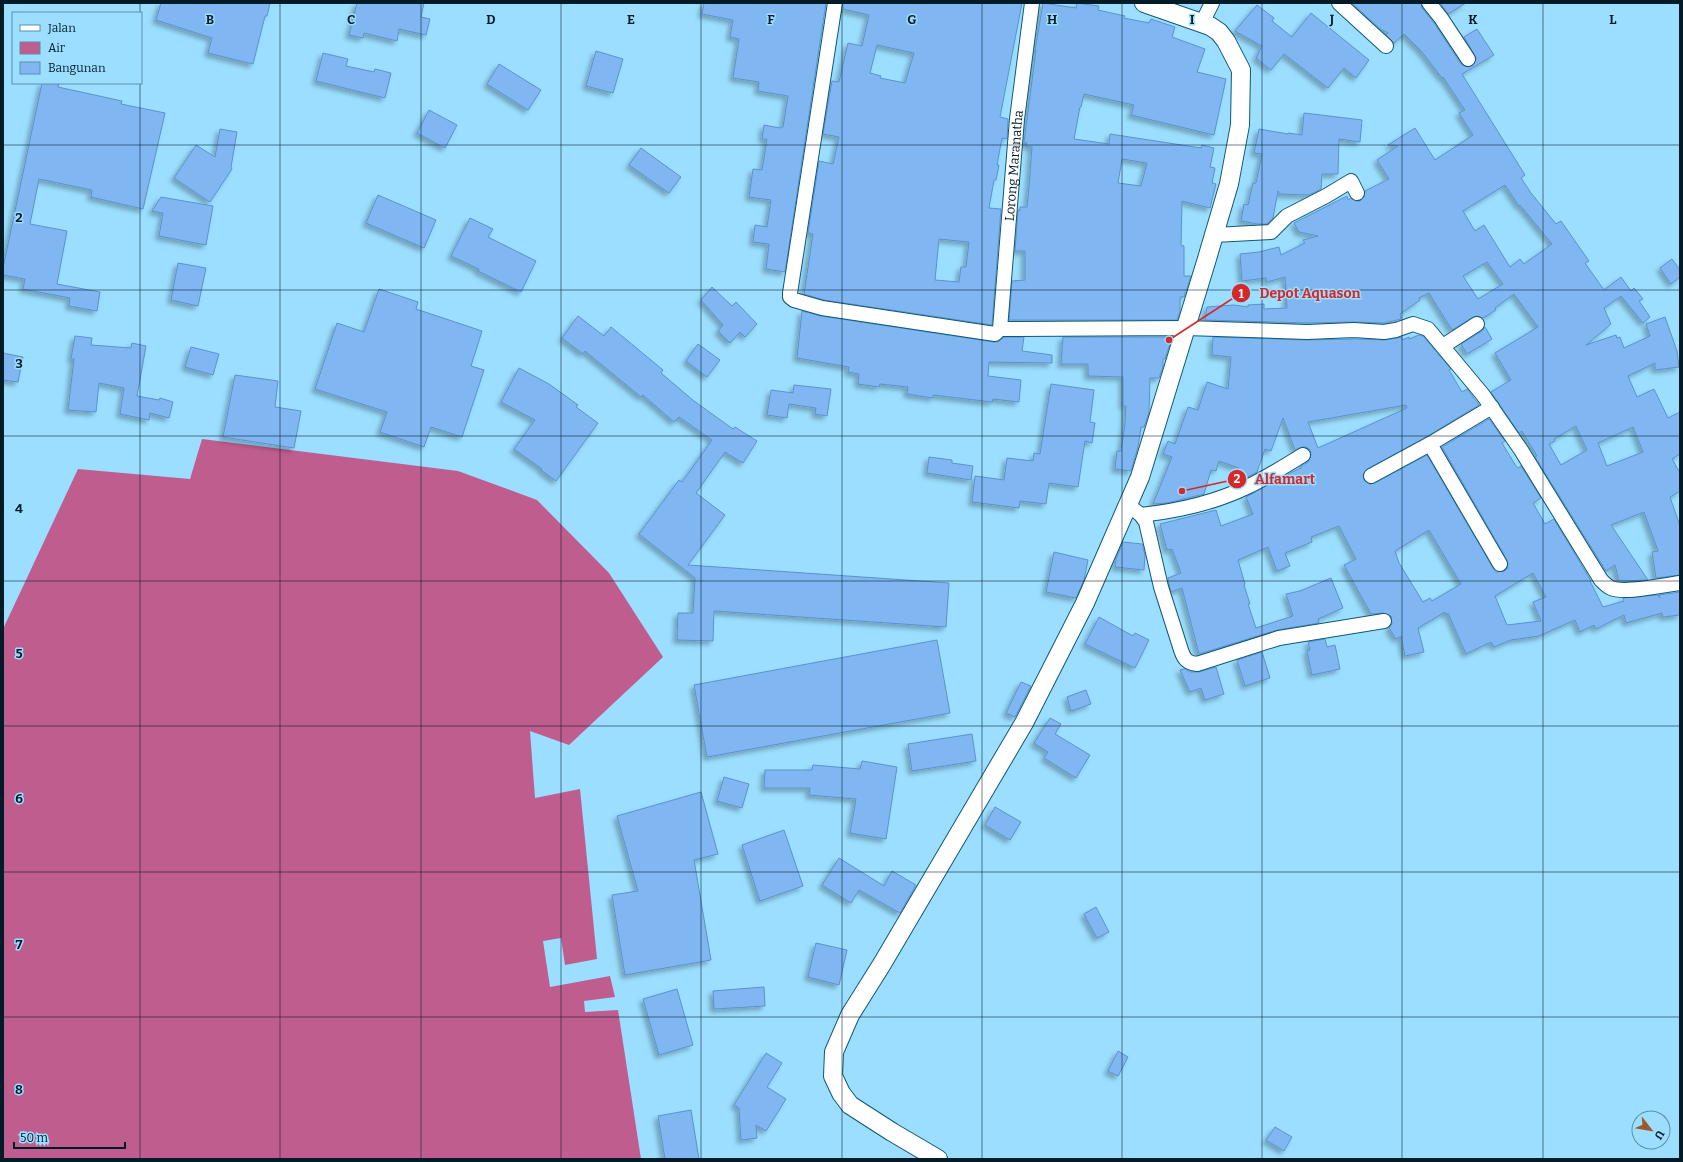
<svg xmlns="http://www.w3.org/2000/svg" width="1683" height="1162" font-family="Bitter,serif">
	<style>
		.water { fill: #bf5d8e }
		.building { fill: #80b7f2; stroke: #5c92ca; fill-rule: evenodd; filter: url(#shadow) }
		.lines { fill: none; stroke-linecap: round; stroke-linejoin: round }
		.minor-casing { stroke: #0e5976; stroke-width: 16 }
		.tertiary-casing { stroke: #0e5976; stroke-width: 20 }
		.minor { stroke: #fff; stroke-width: 14 }
		.tertiary { stroke: #fff; stroke-width: 18 }
		.grid { fill: none; stroke: #011b27; stroke-width: 1; stroke-opacity: 0.55 }
		.labels { text-anchor: middle; dominant-baseline: central; stroke-width: 3; stroke-linejoin: round; paint-order: stroke }
		.street-label { font-size: 13px; fill: #011b27; stroke: #9bdeff }
		.grid-label { font-size: 13px; text-anchor: middle; font-weight: bold; fill: #011b27; stroke: #9bdeff; stroke-width: 3; stroke-linejoin: round; paint-order: stroke }
		.leader { fill: none; stroke: #d62828; stroke-width: 1.5 }
		.callout-dot { fill: #d62828; stroke: #9bdeff; stroke-width: 1.5 }
		.mark-label { font-size: 12px; text-anchor: middle; font-weight: bold; fill: #fff }
		.callout-label { font-size: 14px; text-anchor: middle; font-weight: bold; fill: #d62828; stroke: #9bdeff; stroke-width: 3; stroke-linejoin: round; paint-order: stroke }
	</style>
	<defs>
		<filter id="shadow"><feDropShadow dx="-3.5" dy="3.5" stdDeviation="2" flood-color="#0004"/></filter>
	</defs>
	<rect width="100%" height="100%" fill="#9bdeff"/>
	<path class="water" d="M202,439L458,471L537,500L609,573L663,657L569,745L530,731L535,798L580,789L597,959L565,965L561,938L543,941L550,987L610,976L615,997L584,1001L585,1012L618,1010L641,1159H3V629L78,469L190,479Z"/>
	<path class="building" d="M161,3H270L267,16H265L253,64L208,53L212,38L156,20Z
		M357,3H424L421,17L430,19L426,35L399,29L397,41L364,33L363,38L349,35Z
		M704,3H826L785,272L766,269L769,244L753,242L755,225L767,227L771,200L749,197L753,169L762,170L767,139H762L764,125L780,128L781,127H783L788,96L758,91L759,82L733,78L739,39L730,37L733,20L702,14Z
		M843,3H1022L1000,117L1008,119L1007,139L1002,138L997,165H999L996,180H994L989,208L1001,209L992,325L824,300L804,294L813,234L808,233L819,161L833,164L839,137L823,134L832,81L839,82L848,43L862,46L869,15L843,9ZM877,45L914,53L905,83L880,78L881,76L870,73ZM939,239L969,242L966,267H961L959,282L935,280Z
		M1043,3L1076,8L1077,3L1099,6L1098,10L1125,16L1124,18L1149,23L1151,19L1175,27L1172,37L1205,49L1197,72L1226,79L1214,135L1131,115L1134,105L1084,94L1081,107H1080L1074,139L1109,144L1110,134L1201,148L1202,145L1214,148L1210,167L1215,168L1212,183L1216,184L1210,208L1182,201L1181,245L1184,246V276H1191L1184,297H1180V312L1177,320H1009L1012,281L1025,280V251H1015L1018,210L1020,211V207H1027L1029,187L1032,147L1026,146L1027,143L1024,142L1036,50H1035ZM1122,159L1147,163L1141,186L1118,183Z
		M1352,3H1421L1422,8L1434,23L1461,64L1468,67L1475,63L1476,58L1464,37L1477,29L1494,55L1462,74L1525,175L1521,178L1531,193L1556,224L1561,221L1589,261L1585,263L1604,290L1621,277L1631,291L1634,288L1643,299L1639,301L1650,317L1643,323L1621,296L1604,308L1611,324L1586,345L1616,335L1617,338L1620,337L1624,348L1650,336L1646,324L1665,317L1677,351L1679,367L1655,370V363L1628,376L1637,397L1654,389L1668,418L1680,412V454L1672,459L1680,473V491L1670,497L1680,526V575L1656,578L1652,552L1658,551L1644,512L1611,525L1648,580L1619,581L1615,565L1606,571L1535,457L1537,456L1522,431L1519,433L1491,392L1511,380L1495,353L1538,327L1514,294L1495,308L1496,310L1483,318L1477,316L1473,317L1452,330L1429,293L1419,298L1420,300L1400,314L1401,319L1384,323L1354,322L1307,323L1205,320L1207,307L1234,305L1248,307V305L1264,304V309L1287,308L1285,277L1267,282L1266,278L1242,281L1240,254L1259,252L1279,247L1281,255L1305,243L1303,240L1318,236L1299,232L1294,223L1347,196L1348,200L1351,198L1356,201H1360L1364,197L1365,191L1389,179L1377,160L1398,146L1388,145L1415,128L1435,160L1473,135L1459,113L1465,110L1443,77L1442,78L1422,52L1404,34L1394,43L1386,35L1388,33L1379,28ZM1505,185L1519,206L1520,205L1552,244L1524,264L1520,259L1510,267L1484,225L1475,231L1463,211ZM1487,262L1503,284L1478,299L1463,276ZM1576,426L1587,450L1561,465L1549,444L1555,441L1554,439ZM1633,427L1643,452L1607,466L1598,443Z
		M1440,3H1466L1448,14Z
		M1257,5L1274,18L1272,21L1292,37L1311,13L1369,60L1356,78L1344,68L1328,88L1284,54L1271,70L1256,58L1262,46L1235,31Z
		M596,51L623,59L613,93L586,86Z
		M323,53L348,59L346,66L374,72L375,69L391,73L385,98L316,81Z
		M499,64L541,90L528,110L487,84Z
		M42,83H59L58,87L122,101L121,104L165,113L143,209L91,197L92,190L39,179L30,224L67,231L57,284L100,292L97,311L69,306L70,298L23,289L25,279L3,275V268Z
		M429,110L457,125L445,148L417,133Z
		M1304,113L1362,120L1360,142L1339,139L1338,174H1322L1321,189L1309,195L1280,194L1278,191L1273,218L1267,224H1258L1241,221L1244,204L1248,205L1253,183H1256L1262,154L1254,153L1259,129L1288,134V133L1302,135Z
		M220,129L237,132L231,167L232,169L210,202L174,178L196,145L215,157Z
		M641,148L681,177L669,193L629,165Z
		M378,195L436,220L424,248L366,223Z
		M161,197L213,206L206,245L159,236L163,213L152,211Z
		M470,218L493,229L488,237L536,261L521,292L478,271L479,269L451,256Z
		M1672,259L1680,270V277L1671,284L1660,268Z
		M178,263L206,268L198,306L171,300Z
		M712,287L732,306L736,302L757,324L745,337L740,332L730,343L718,331L723,325L701,300Z
		M379,289L418,302L416,309L482,331L471,366L484,370L462,437L431,427L424,447L380,432L387,412L315,389L337,323L364,332Z
		M802,311L821,316L994,342H998L1004,337H1024L1022,351L1052,355V363L989,362L988,376L1021,380L1019,402L993,399L992,402L933,395V398L907,394L908,387L880,384L879,387L858,384L859,374L848,372L849,367L797,358Z
		M578,316L604,336L611,327L663,370L661,373L694,401L733,429L735,427L757,441L743,463L725,452L696,493L725,515L688,565L949,583L946,627L714,611L713,641L677,640L678,613H693L695,578L639,534L679,480L682,482L712,440L679,417L674,422L643,395L641,397L585,351L583,354L562,338Z
		M1485,327L1492,339L1467,354L1461,344L1482,331Z
		M1419,335L1423,336L1451,369L1449,370L1462,392L1467,389L1479,405L1426,437L1367,469L1363,475L1364,480L1370,484L1375,483L1427,455L1493,568L1496,572L1504,571L1508,568L1507,560L1442,447L1489,419L1505,441L1502,443L1516,466L1518,468L1521,466L1541,498L1533,503L1545,524L1554,519L1591,581H1590L1603,607L1624,601L1623,598L1658,595L1660,598L1659,595L1680,592V615L1663,617L1662,613L1626,623L1624,615L1596,629L1594,625L1580,632L1575,620L1539,636L1511,640L1494,647L1491,642L1466,654L1448,613L1446,615L1445,612L1418,628L1424,652L1405,656L1401,636L1396,639L1389,628L1392,624L1391,616L1383,613L1371,614L1344,565L1356,559L1339,526L1311,537L1312,542L1285,553L1290,566L1277,571L1268,547L1238,560L1245,584L1244,585L1250,604H1248L1256,628L1293,616L1286,594L1300,591L1331,578L1343,608L1318,619L1319,623L1277,630L1199,654L1182,588L1171,592L1169,585L1168,578L1181,573L1172,549L1167,550L1160,524L1216,510L1221,526L1253,514L1246,497L1292,472L1301,468V466L1308,462L1311,455L1310,450L1307,447H1302L1295,450L1283,418L1271,451L1265,449L1257,472L1236,483L1239,468L1219,461L1216,471L1211,470L1204,494L1167,503L1153,504L1172,457L1163,454L1168,441L1175,444L1188,407L1198,410L1207,382L1228,389L1231,357L1212,355L1213,337L1307,340L1354,339L1384,340L1402,337V340L1409,337V339ZM1406,405L1407,408L1318,448L1308,422ZM1429,530L1461,584L1432,601L1430,598L1423,602L1399,563L1395,551ZM1533,573L1546,597L1533,602L1541,621L1507,625L1495,596Z
		M75,336L92,338L91,345L131,348L132,343L146,346L137,396L159,400L160,398L173,402L169,418L150,413L149,420L120,414L124,388L99,383L96,412L68,410L74,359H71Z
		M1063,337H1172L1165,359H1163V367L1159,378H1150L1149,412L1144,427H1141L1138,447L1131,471L1115,469L1117,451H1121L1125,424L1126,406H1123V377L1088,376V364H1061Z
		M698,344L720,360L707,377L686,361Z
		M191,347L219,354L213,375L185,367Z
		M3,353L23,357L18,382L3,380Z
		M519,368L549,384L578,405L576,407L598,423L556,481L541,470L542,469L514,449L535,420L501,402Z
		M235,375L278,381L275,407L301,411L294,448L223,437Z
		M1051,384L1094,390L1090,422L1095,423L1092,443L1085,441L1078,487L1049,483L1046,504L1020,501L1019,508L972,502L975,476L1004,480L1007,458L1033,461L1034,453L1040,454Z
		M794,385L831,389L827,416L815,414L816,408L789,404L787,418L767,415L771,390L793,393Z
		M929,457L952,460V463L973,466L971,480L927,473Z
		M1123,542L1142,544L1145,555L1144,570L1115,567L1116,559Z
		M1054,552L1088,560L1084,580L1076,598L1046,592Z
		M1099,617L1133,636L1135,633L1149,640L1135,668L1085,644Z
		M1325,639L1327,647L1335,645L1340,669L1312,675L1307,651L1310,650L1308,642Z
		M937,640L950,713L707,757L694,685Z
		M1262,652L1270,678L1245,686L1237,660Z
		M1216,667L1224,694L1205,700L1201,688L1190,692L1180,670L1184,669L1191,672H1199Z
		M1021,682L1031,686L1015,717L1006,713Z
		M1086,690L1091,704L1071,711L1067,697Z
		M1050,718L1061,724L1055,734L1090,755L1076,778L1044,758L1048,752L1034,743Z
		M972,734L976,761L912,771L908,744Z
		M862,761L897,767L886,839L850,833L856,799L809,795L810,788H764L765,770H812L813,765L860,769Z
		M724,777L749,784L742,808L717,801Z
		M701,792L718,854L694,860L711,960L625,975L612,895L638,891L617,816Z
		M995,807L1021,822L1010,840L985,825Z
		M784,830L803,886L760,901L742,845Z
		M839,858L884,886L892,871L916,885L900,913L859,890L851,903L822,885Z
		M1096,907L1109,932L1097,938L1084,914Z
		M816,943L847,950L839,985L808,977Z
		M764,987L765,1006L714,1009L713,991Z
		M677,989L693,1045L659,1055L643,999Z
		M1118,1051L1128,1057L1118,1076L1108,1071Z
		M766,1053L782,1063L767,1087L786,1099L766,1131L756,1125L757,1138L741,1140L739,1108L734,1105Z
		M691,1110L699,1159H665L658,1116Z
		M1275,1127L1292,1137L1284,1151L1266,1140Z"/>
	<g class="lines">
		<g class="minor-casing">
			<g id="minor">
				<path d="M835,3L790,293V297L794,300L822,308L995,334L1000,329L1186,328L1307,332L1354,330L1384,332L1396,330L1413,324L1428,329L1483,395L1521,450L1601,580C1604,583 1608,587 1611,588C1625,594 1664,585 1680,583"/>
				<path d="M1339,3L1386,46"/>
				<path d="M1429,3L1441,18L1468,59"/>
				<path d="M1202,23L1212,3"/>
				<path d="M1214,235L1271,232L1287,216L1326,196L1351,181L1357,193"/>
				<path id="s1" d="M1000,329L1017,119L1032,3"/>
				<path d="M1443,346L1477,324"/>
				<path d="M1430,444L1500,564"/>
				<path d="M1371,476L1430,444L1492,407"/>
				<path d="M1128,505L1141,515L1146,522L1161,587L1181,650C1184,659 1187,663 1197,664L1279,638L1384,621"/>
				<path d="M1141,515C1177,511 1214,503 1247,487C1266,478 1285,466 1303,455"/>
			</g>
		</g>
		<g class="tertiary-casing">
			<path id="tertiary" d="M938,1159L892,1132L850,1105L841,1093L833,1076L834,1052L850,1015L882,964L1024,723L1085,603L1140,477L1206,262L1229,184L1240,125L1241,70L1226,41L1219,32L1210,26L1144,3"/>
		</g>
		<use href="#minor" class="minor"/>
		<use href="#tertiary" class="tertiary"/>
	</g>
	<path class="grid" d="M140,3V13M280,3V1159M421,3V1159M561,3V1159M701,3V1159M842,3V1159M982,3V1159M1122,3V1159M1262,3V1159M1402,3V1159M1543,3V1159M140,83V1159M3,145H1680M3,290H1680M3,436H1680M3,581H1680M3,726H1680M3,872H1680M3,1017H1680"/>
	<g class="labels">
		<g class="street-label">
			<text stroke="none"><textPath href="#s1" startOffset="164">Lorong Maranatha</textPath></text>
		</g>
	</g>
	<g class="grid-label">
		<text x="210" y="24">B</text>
		<text x="351" y="24">C</text>
		<text x="491" y="24">D</text>
		<text x="631" y="24">E</text>
		<text x="771" y="24">F</text>
		<text x="912" y="24">G</text>
		<text x="1052" y="24">H</text>
		<text x="1192" y="24">I</text>
		<text x="1332" y="24">J</text>
		<text x="1473" y="24">K</text>
		<text x="1613" y="24">L</text>
		<text x="19" y="222">2</text>
		<text x="19" y="368">3</text>
		<text x="19" y="513">4</text>
		<text x="19" y="658">5</text>
		<text x="19" y="803">6</text>
		<text x="19" y="949">7</text>
		<text x="19" y="1094">8</text>
	</g>
	<path class="leader" d="M1169 340L1241 293M1182 491L1237 479"/>
	<g class="callout-dot">
		<circle cx="1169" cy="340" r="4"/>
		<circle cx="1182" cy="491" r="4"/>
		<circle cx="1241" cy="293" r="10"/>
		<circle cx="1237" cy="479" r="10"/>
	</g>
	<g class="mark-label">
		<text x="1241" y="298">1</text>
		<text x="1237" y="483">2</text>
	</g>
	<g class="callout-label">
		<text x="1310" y="298">Depot Aquason</text>
		<text x="1285" y="484">Alfamart</text>
	</g>
	<rect width="1683" height="1162" fill="none" stroke="#011b27" stroke-width="8"/>
	<rect x="12" y="12" width="130" height="72" fill="#9bdeff" stroke="#5d90a9"/>
	<rect x="20" y="25" width="20" height="6" fill="#ffffff" stroke="#5d90a9"/>
	<text x="48" y="32" font-size="12" fill="#011b27">Jalan</text>
	<rect x="20" y="42" width="20" height="12" fill="#bf5d8e" stroke="#5d90a9"/>
	<text x="48" y="52" font-size="12" fill="#011b27">Air</text>
	<rect x="20" y="62" width="20" height="12" fill="#80b7f2" stroke="#5d90a9"/>
	<text x="48" y="72" font-size="12" fill="#011b27">Bangunan</text>
	<g transform="translate(1651 1130) rotate(121)"><circle r="19" fill="#9bdeff" stroke="#5d90a9"/>
	<path d="M0-3L7 15L0 10L-7 15Z" fill="#9d582c"/>
	<text y="-6" font-size="11" font-weight="bold" text-anchor="middle" fill="#011b27">U</text>
	</g>
	<path d="M14 1142v6h111v-6" fill="none" stroke="#011b27" stroke-width="2"/>
	<text x="20" y="1142" font-size="12" fill="#011b27" stroke="#9bdeff" stroke-width="3" paint-order="stroke">50 m</text>
</svg>
